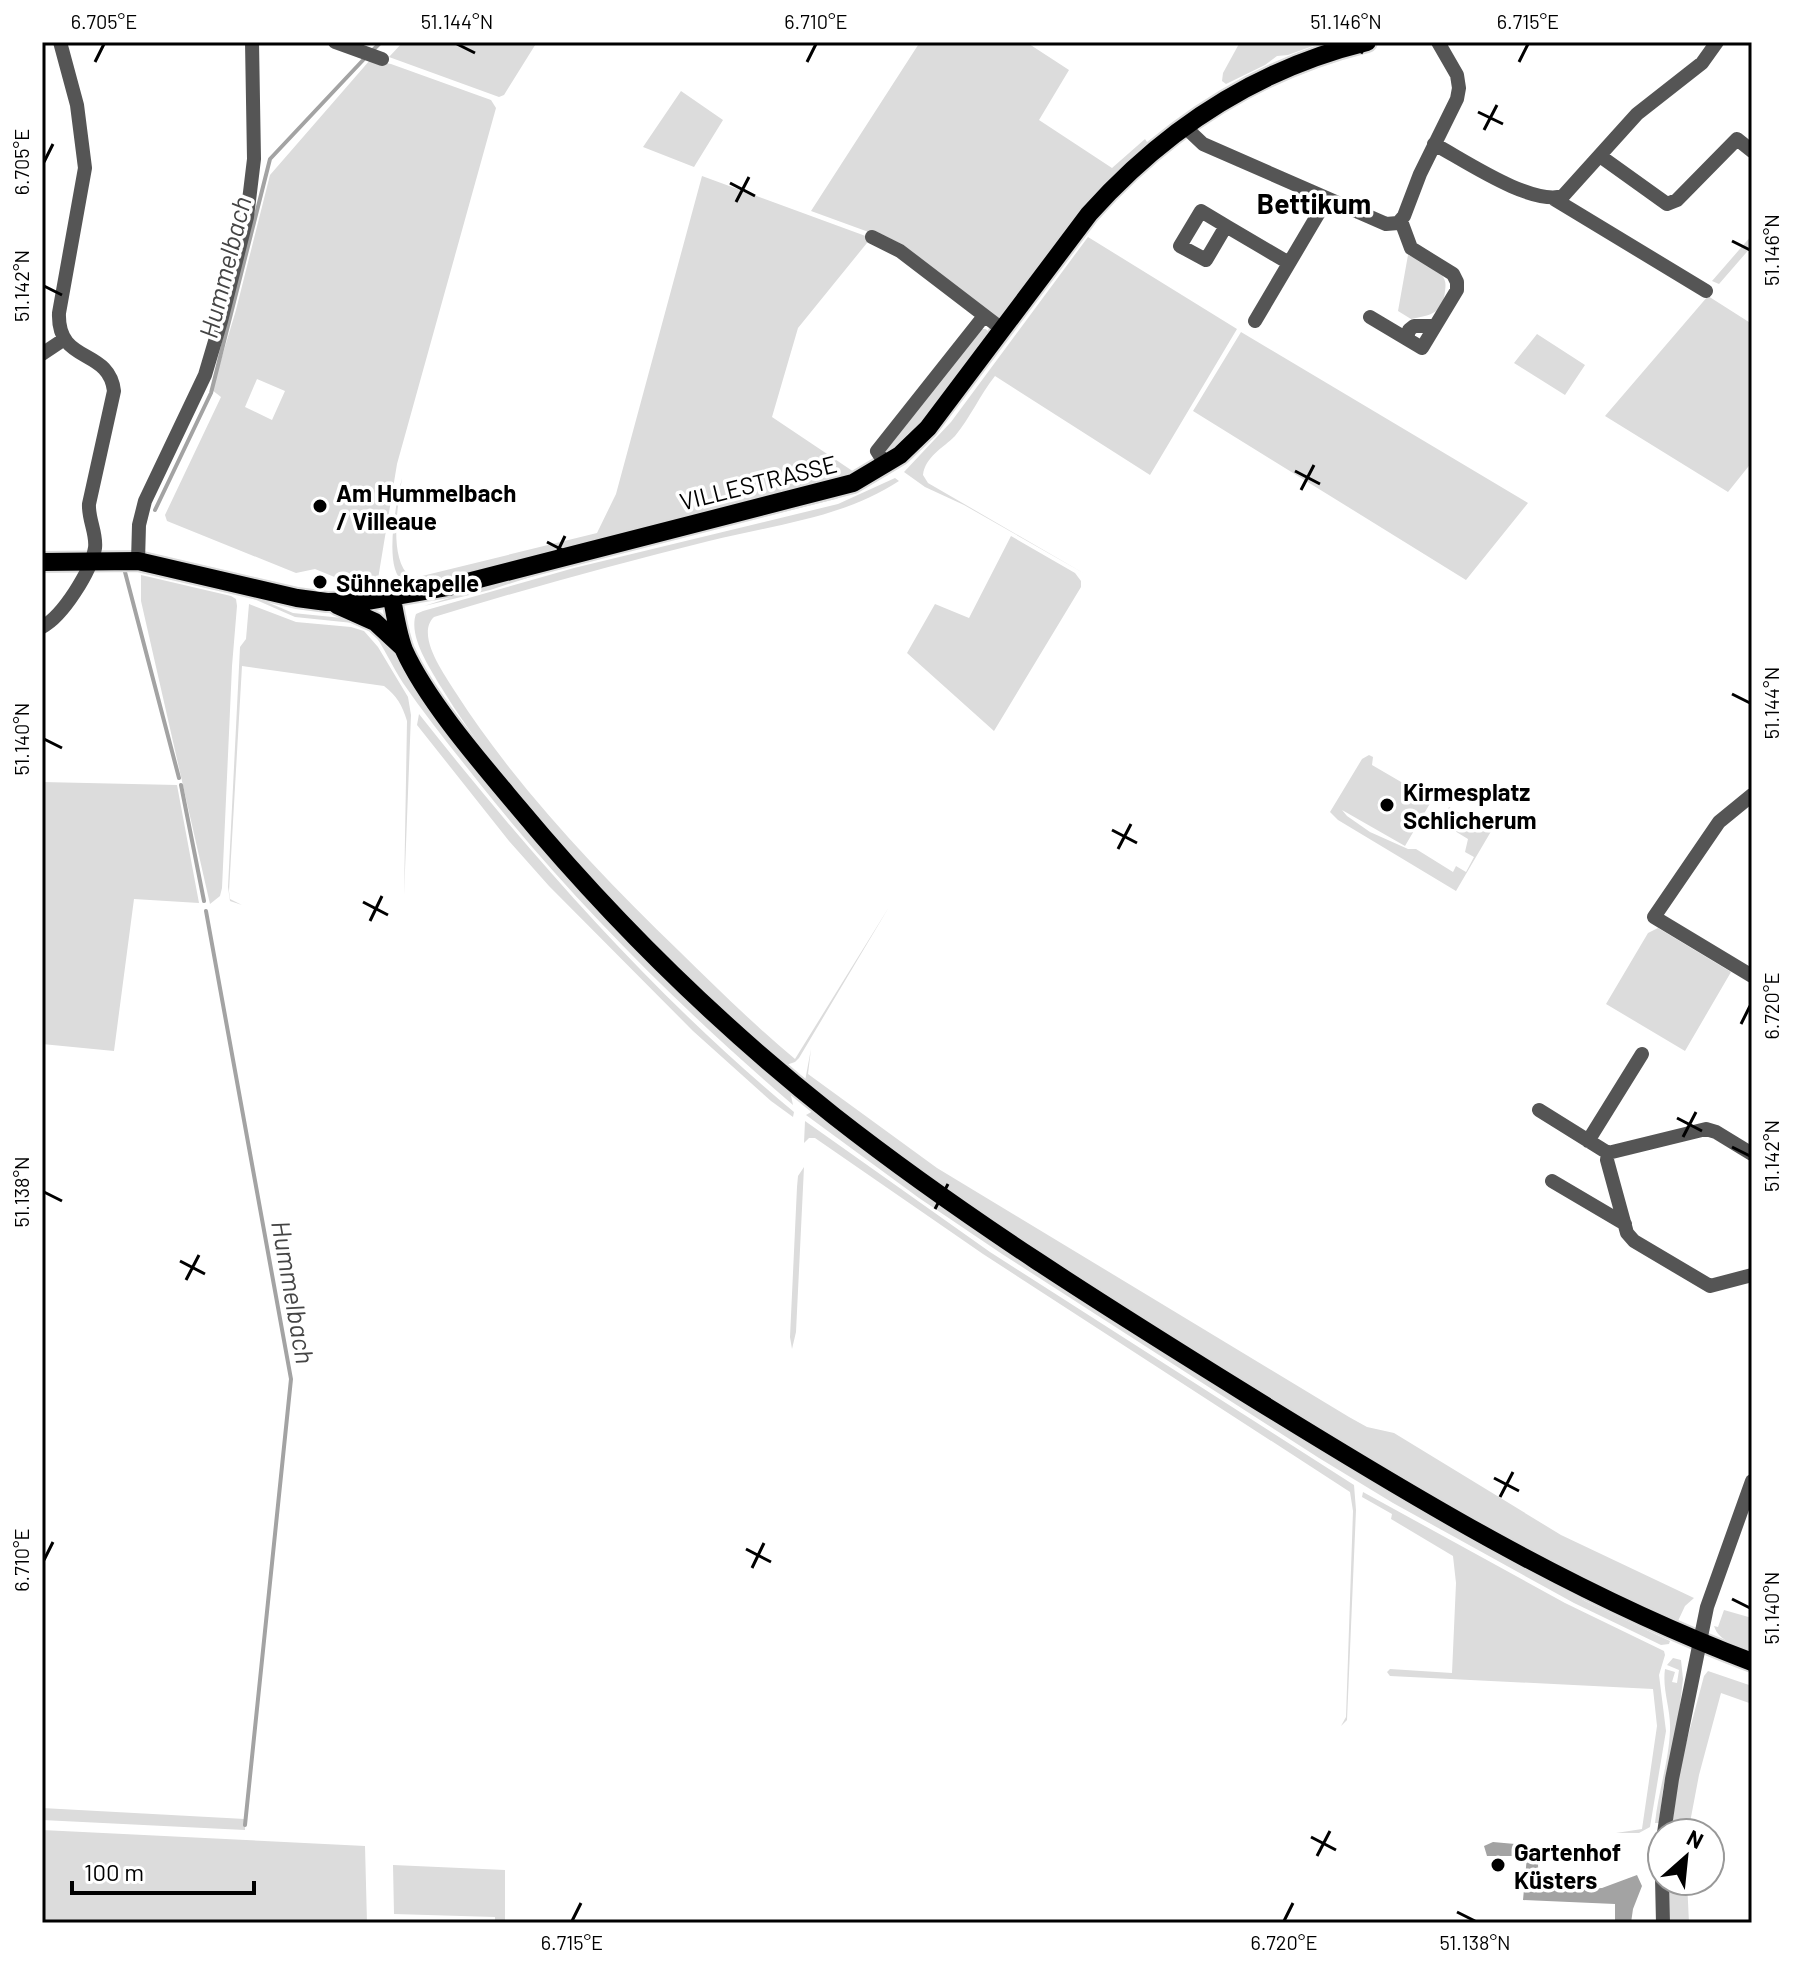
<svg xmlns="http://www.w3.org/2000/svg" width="1794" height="1965" font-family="Barlow,sans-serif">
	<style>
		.green { fill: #dcdcdc; fill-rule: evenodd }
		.water { fill: #a3a3a3 }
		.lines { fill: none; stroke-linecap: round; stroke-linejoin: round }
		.stream { stroke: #a3a3a3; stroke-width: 4 }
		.major-casing { stroke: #dbdbdb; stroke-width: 22 }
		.minor { stroke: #555; stroke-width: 14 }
		.major { stroke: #000; stroke-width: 18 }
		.ticks { fill: none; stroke: #000; stroke-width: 3 }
		.poi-dot { fill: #000; stroke: #fff; stroke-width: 3 }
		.labels { text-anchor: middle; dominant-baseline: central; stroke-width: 7; stroke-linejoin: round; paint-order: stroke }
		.street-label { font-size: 24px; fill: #000; stroke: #fff }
		.poi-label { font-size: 24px; font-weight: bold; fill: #000; stroke: #fff; text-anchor: start }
		.water-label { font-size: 26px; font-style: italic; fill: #444; stroke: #fff }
		.quarter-label { font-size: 28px; font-weight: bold; fill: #000; stroke: #fff }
		.neatline { fill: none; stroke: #000; stroke-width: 3 }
		.ticks-label { font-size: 20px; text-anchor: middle; fill: #000 }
	</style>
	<rect width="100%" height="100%" fill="#fff"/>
	<path class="green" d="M403,42H537L504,95L499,97L389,57Z
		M920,42H1026L1069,70L1039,120L1112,168L1145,139L1149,145L1094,195L1003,317L997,319L896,242L811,211Z
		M1240,42H1324L1288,55L1277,56L1265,65L1226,84L1222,81L1223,73Z
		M370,60L391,64L491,100L496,108L397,464L377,585L337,578L315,569L296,573L167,521L165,515L221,397L212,390L236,310L270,175ZM257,379L285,391L272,420L245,407Z
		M681,91L723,120L694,167L643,147Z
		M702,176L871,238L798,328L772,417L857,474L648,529L640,528L639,531L416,584C412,584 407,584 404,582C382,570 397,498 402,478C398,505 388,557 410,577L422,576L597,533L616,494Z
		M1752,235V246L1719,284L1712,281Z
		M1088,237L1237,329L1150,475L995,376C980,395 970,418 955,436C943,448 925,457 923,475L928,483L1085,574L964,505L925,487L904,472L951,422Z
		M1408,255C1420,260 1433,264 1441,274C1446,280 1446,284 1445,291C1443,313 1432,315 1411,319L1398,311Z
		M1708,296L1752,324V462L1728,492L1605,416Z
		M979,329H986L989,333L930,415L887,457L885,449Z
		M1241,332L1528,503L1466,580L1193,411Z
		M1537,334L1585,365L1565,395L1514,363Z
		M883,474L888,475L836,499L646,546L648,542Z
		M895,478L899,481C843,518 773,525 709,541C617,564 525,589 434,617C415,635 445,675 456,693C517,788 598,872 679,951C717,988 754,1025 795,1059L889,907L799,1058L795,1062L786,1065C699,988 615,908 540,819C504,777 470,735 441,687C430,668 408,636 416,614L423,611L574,568L838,504Z
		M1011,536L1075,573L1081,581V587L994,731L907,653L935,604L969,618Z
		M571,564L490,590L424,606L544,568Z
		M141,575L231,596L236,599L237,606L232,666L222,888L220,896L210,904L141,601Z
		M255,597L293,613L352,619L366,627L353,623L295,617L254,599Z
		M249,604L296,622L351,627L364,631L378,647L408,697L411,715L404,896L407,721C402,705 397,696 384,686L242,666L229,891L230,899L242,905L230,901L228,887L240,647L246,639Z
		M372,631L385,637L404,671L431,710L790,1091L793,1105C680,1008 573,901 480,784C454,751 427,718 403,683C392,666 384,647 372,631Z
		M419,714C532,857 653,995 794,1112L793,1117L771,1101L693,1031L549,886L509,841L417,725Z
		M1369,755L1373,757L1372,765L1432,800L1405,846L1342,810L1347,816L1370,832L1408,849H1416L1453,872L1456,866L1466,872L1474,857L1465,852L1468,839L1440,822L1449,807L1479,825L1478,828H1493L1456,891L1338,820L1330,812L1362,759Z
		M42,782L177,785L199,903L134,899L114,1051L42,1044Z
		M1658,928L1731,972L1685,1051L1606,1004L1648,933Z
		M811,1049L808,1074L937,1168L1349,1417L1367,1427L1394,1433L1561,1535L1694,1598L1685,1606L1678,1621C1634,1601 1588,1583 1546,1560C1423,1495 1305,1421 1187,1347C1056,1263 926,1179 805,1081Z
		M813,1111L1525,1566L1585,1601L1670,1641L1669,1644L1661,1645L1574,1603L1393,1503L1319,1458L1002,1254L919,1198L806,1115Z
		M805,1121L990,1252L1354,1485L1356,1510L1347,1720L1341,1726L1346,1717L1353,1511L1350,1492L983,1254L815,1138H809L804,1143Z
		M804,1167L796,1332L792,1349L790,1337L797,1187L798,1176Z
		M1363,1492L1565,1603L1664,1651L1665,1655L1659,1675L1666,1731L1650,1827L1639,1833H1616L1642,1829L1657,1726L1653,1689L1390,1676L1387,1672L1390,1669L1452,1673L1456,1583L1453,1556L1391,1519L1392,1514L1362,1497Z
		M1724,1610L1752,1618V1651C1737,1645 1719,1642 1714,1626L1718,1627Z
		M1673,1658L1681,1660L1683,1679L1678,1722L1663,1789L1659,1823H1655C1658,1792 1669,1762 1670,1730C1671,1709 1662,1690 1665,1669L1675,1672L1672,1682L1677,1683L1679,1670L1667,1665Z
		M1708,1671L1752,1686V1704L1721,1693L1699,1775L1688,1833H1671L1680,1766L1704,1676Z
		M42,1808L245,1819V1830L42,1820Z
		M42,1830L365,1846L367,1923H42Z
		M393,1865L505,1870V1923H495V1917L394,1914Z
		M1669,1881H1687L1689,1923H1670Z"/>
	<path class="water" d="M1493,1842L1536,1846L1541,1853C1537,1862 1536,1874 1545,1882L1570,1881L1588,1889L1602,1888L1637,1875L1642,1886L1633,1909L1631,1923H1615V1904L1523,1900L1527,1856H1487L1484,1846Z"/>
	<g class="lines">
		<path class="stream" d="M372,51L381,42
			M155,510L211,393L270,159L365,58
			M125,572L179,778
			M181,785L204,901
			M206,911L291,1379L245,1825"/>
		<g class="major-casing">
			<path id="major" d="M42,562L138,561L297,598L327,602L368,601L448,587L853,483L900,455L928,428L1089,214C1164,130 1256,69 1367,42
				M392,598C395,616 398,634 404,650C427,701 482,764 518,807C613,921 719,1025 834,1116C964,1218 1105,1306 1245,1393C1408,1494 1572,1594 1752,1662
				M337,605L375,622L402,647"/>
		</g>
		<path class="minor" d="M335,42L382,59
			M1184,126L1203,144L1386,224L1398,223L1404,216L1420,174L1457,99L1459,88L1457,75L1438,42
			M1434,144C1464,160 1531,206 1563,196L1637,114L1702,63L1717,42
			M1600,156L1667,204L1677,200L1737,139L1752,151
			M1554,199L1706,291
			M1226,226L1201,211L1180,246L1206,260L1226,226L1289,263
			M872,237L900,251L1002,329
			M1370,317L1422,348L1457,290V282L1453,274L1411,248L1401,221
			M1255,321L1327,199
			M1407,339L1409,330L1414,326H1435
			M42,354L63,340
			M886,465L877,451L984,316
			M138,561L139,525L145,501L205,375L221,321L247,217L254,159L252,42
			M42,627C63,616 91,571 95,548C97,534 88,519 89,504L114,391C109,347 57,365 59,313L85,168L77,105L60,42
			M1752,795L1719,822L1654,917L1752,976
			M1539,1110L1608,1153L1706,1129L1716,1132L1752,1154
			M1588,1141L1642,1054
			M1608,1153L1607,1160L1627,1233L1634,1241L1710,1286L1752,1275
			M1552,1181L1625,1224
			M1664,1833L1672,1779L1707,1607L1752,1481
			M1662,1878L1663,1923"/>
		<use href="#major" class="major"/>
	</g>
	<path class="ticks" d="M457,44L475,53M1346,44L1363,53M95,62L104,44M807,62L816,44M1519,62L1528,44M1478,112L1503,124M1484,130L1497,105M44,162L53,144M730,183L755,196M736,202L749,177M1732,241L1750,250M44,286L62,295M1295,471L1320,484M1301,490L1314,465M547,542L572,555M553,561L565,536M1732,694L1750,703M44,739L62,748M1112,830L1137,843M1118,849L1131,824M363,902L388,915M370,921L382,896M1741,1024L1750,1006M1677,1118L1702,1131M1683,1137L1696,1112M1732,1147L1750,1156M929,1190L954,1203M44,1192L62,1201M935,1209L948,1184M180,1261L205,1274M186,1280L199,1255M1494,1478L1519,1491M1500,1497L1513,1472M746,1549L771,1562M44,1560L53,1542M752,1568L764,1543M1732,1599L1750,1608M1311,1837L1336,1850M1317,1856L1330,1831M1457,1912L1475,1921M572,1921L581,1903M1284,1921L1293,1903"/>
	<g class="poi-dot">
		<circle cx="320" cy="506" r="8"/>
		<circle cx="320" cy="582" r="8"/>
		<circle cx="1387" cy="805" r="8"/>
		<circle cx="1498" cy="1865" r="8"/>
	</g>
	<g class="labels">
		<g class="street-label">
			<text transform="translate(758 482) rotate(-14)">VILLESTRASSE</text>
		</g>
		<g class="poi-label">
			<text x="336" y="492">Am Hummelbach<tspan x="336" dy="28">/ Villeaue</tspan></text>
			<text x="336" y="582">Sühnekapelle</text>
			<text x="1403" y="791">Kirmesplatz<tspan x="1403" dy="28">Schlicherum</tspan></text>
			<text x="1514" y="1851">Gartenhof<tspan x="1514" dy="28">Küsters</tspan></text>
		</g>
		<g class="water-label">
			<text transform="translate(224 267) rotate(-76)">Hummelbach</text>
			<text transform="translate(294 1292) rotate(80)">Hummelbach</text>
		</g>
		<g class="quarter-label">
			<text x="1314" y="203">Bettikum</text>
		</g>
	</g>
	<rect width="1794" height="1965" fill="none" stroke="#ffffff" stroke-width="88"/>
	<g transform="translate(1686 1857) rotate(27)"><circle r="38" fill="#ffffff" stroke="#999999" stroke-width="2"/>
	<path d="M0-6L14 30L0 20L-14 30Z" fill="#000000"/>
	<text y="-12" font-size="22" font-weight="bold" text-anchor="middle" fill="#000000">N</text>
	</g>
	<path d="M72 1881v12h182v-12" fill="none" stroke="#000000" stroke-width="4"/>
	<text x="84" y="1881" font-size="24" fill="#000000" stroke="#ffffff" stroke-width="6" paint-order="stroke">100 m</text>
	<rect x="44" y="44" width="1706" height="1877" class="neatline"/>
	<g class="ticks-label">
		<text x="104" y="29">6.705°E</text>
		<text x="457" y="29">51.144°N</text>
		<text x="816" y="29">6.710°E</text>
		<text x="1346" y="29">51.146°N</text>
		<text x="1528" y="29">6.715°E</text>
		<text transform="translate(22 162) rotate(-90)" y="7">6.705°E</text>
		<text transform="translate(1772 250) rotate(-90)" y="7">51.146°N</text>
		<text transform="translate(22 286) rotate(-90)" y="7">51.142°N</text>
		<text transform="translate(1772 703) rotate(-90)" y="7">51.144°N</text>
		<text transform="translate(22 739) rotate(-90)" y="7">51.140°N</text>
		<text transform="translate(1772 1006) rotate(-90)" y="7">6.720°E</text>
		<text transform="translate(1772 1156) rotate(-90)" y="7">51.142°N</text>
		<text transform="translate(22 1192) rotate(-90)" y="7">51.138°N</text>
		<text transform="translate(22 1560) rotate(-90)" y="7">6.710°E</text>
		<text transform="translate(1772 1608) rotate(-90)" y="7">51.140°N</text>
		<text x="572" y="1950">6.715°E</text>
		<text x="1284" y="1950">6.720°E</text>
		<text x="1475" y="1950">51.138°N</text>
	</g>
</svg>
